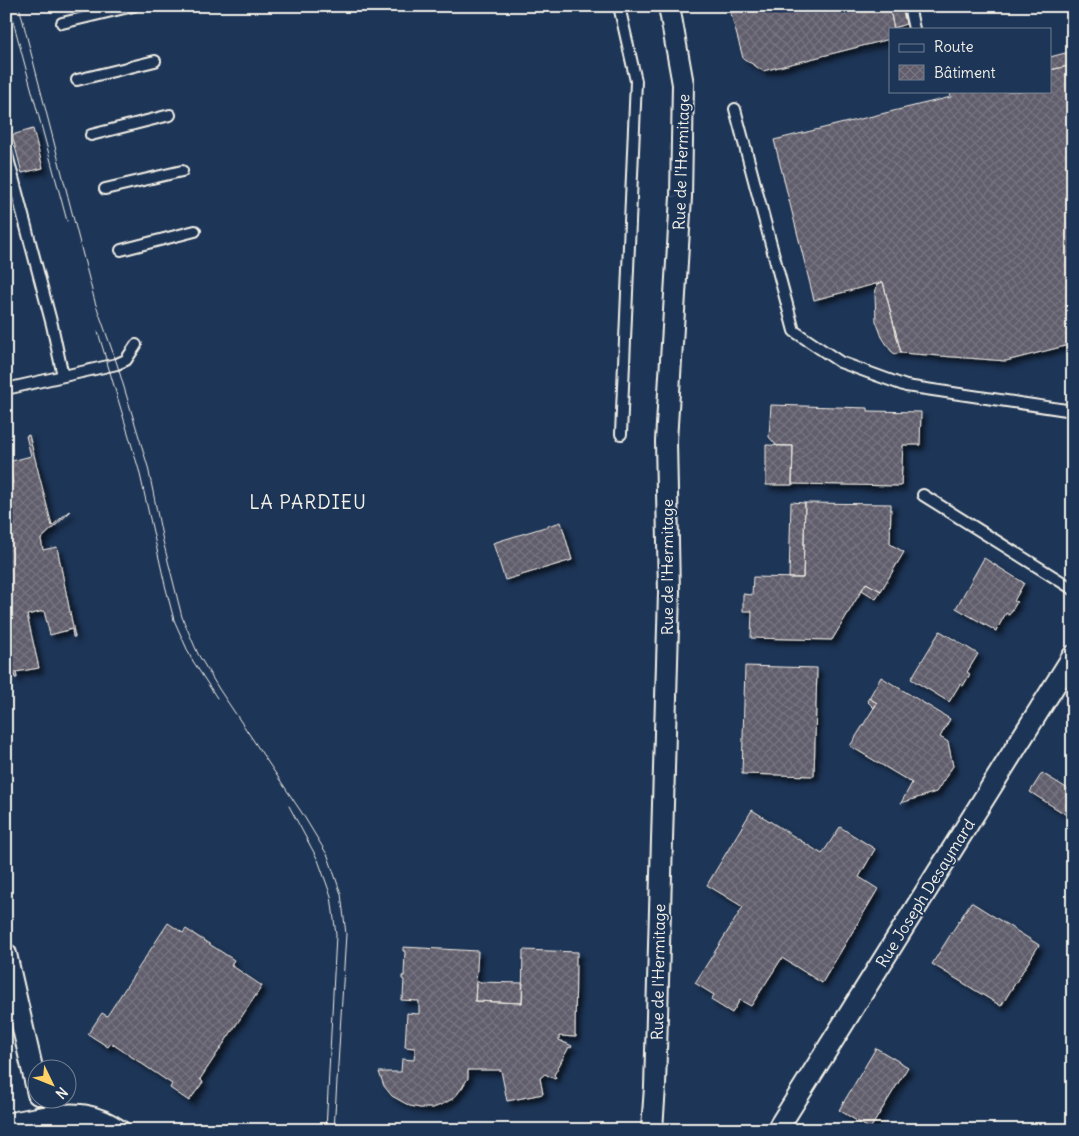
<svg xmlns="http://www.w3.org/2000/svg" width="1079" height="1136" font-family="Delius,sans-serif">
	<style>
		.building { fill: url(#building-cross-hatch); stroke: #f4f1e8; filter: url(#shadow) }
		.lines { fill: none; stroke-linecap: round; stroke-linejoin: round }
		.lane-casing { stroke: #f4f1e8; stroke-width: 14 }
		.street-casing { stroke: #f4f1e8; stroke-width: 24 }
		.lane { stroke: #1d3557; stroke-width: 10 }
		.street { stroke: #1d3557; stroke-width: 20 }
		.tram { stroke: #f4f1e8; stroke-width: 1 }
		.labels { text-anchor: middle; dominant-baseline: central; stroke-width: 4; stroke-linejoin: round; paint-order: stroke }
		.street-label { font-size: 16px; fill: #f4f1e8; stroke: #1d3557 }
		.quarter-label { font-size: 19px; letter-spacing: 1px; fill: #f4f1e8; stroke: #1d3557 }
	</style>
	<defs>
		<pattern id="building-cross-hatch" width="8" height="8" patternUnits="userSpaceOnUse" patternTransform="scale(1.25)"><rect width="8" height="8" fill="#615d6c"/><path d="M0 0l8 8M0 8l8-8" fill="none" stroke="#787581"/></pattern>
		<filter id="shadow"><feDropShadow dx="4.5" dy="4.5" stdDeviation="2.5" flood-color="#0009"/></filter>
	</defs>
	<rect width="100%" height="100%" fill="#1d3557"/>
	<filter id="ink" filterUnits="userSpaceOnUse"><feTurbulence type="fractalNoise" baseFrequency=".02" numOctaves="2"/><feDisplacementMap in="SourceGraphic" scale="10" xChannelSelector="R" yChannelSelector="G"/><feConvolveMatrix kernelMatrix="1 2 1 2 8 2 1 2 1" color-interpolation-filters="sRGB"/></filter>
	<g filter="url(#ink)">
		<path class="building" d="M729,6H889L894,29H890V39L763,71L743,58Z
			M889,6H902L906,24L894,28Z
			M1073,51V65L1050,70V57Z
			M1073,65V344L1006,361L901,353L883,282L814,300L774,140L951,97L950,91H1050V70Z
			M33,129L43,168L22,173L12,135Z
			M883,282L901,353L895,354L891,351L882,337L876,321L875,295L877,284Z
			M771,405L868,408V411L921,412L920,445H903L901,486L792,484L793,446H777L769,437Z
			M29,435L52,526L69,511L70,512L41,539L43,550L57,547L75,637H73L72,629L50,635L44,611L27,615L39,668L16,672L17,678H15L6,637V484L13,483L8,462L31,456L26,436Z
			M766,445L793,446L792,485H766Z
			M791,502L805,503L803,578H789Z
			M805,503L891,504L890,544L904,552L881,591L866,583L832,640L751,638L752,611H743V594L752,595L753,577L803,578Z
			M561,522L572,560L505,580L493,543Z
			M984,558L1024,583L1014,601L1017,602L1009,615L1006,613L996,631L956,608Z
			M866,583L881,591L876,599L862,590Z
			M940,631L978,654L967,672L970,674L963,686L960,684L949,702L911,679Z
			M745,666L817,668L814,776L742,774Z
			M881,677L950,719L940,737L948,742L953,766L936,792L901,803L912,783L850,746L877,703L869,698Z
			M869,698L877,703L874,708L867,701Z
			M1042,773L1073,792V819L1030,792Z
			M752,810L822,854L840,827L875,849L859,877L878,889L822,983L782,958L751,1006L740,1000L732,1013L711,1000L714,995L695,983L743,907L707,885Z
			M971,902L1039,945L1001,1006L932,964Z
			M168,923L183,933L186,929L234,960L231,965L262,986L200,1079L203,1082L189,1101L170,1088L172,1084L111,1043L108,1047L88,1034L102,1013L107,1016Z
			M403,947L478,951L475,1001L522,1003L523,950L578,952V956H576L575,1035H576V1037L559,1036V1040L572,1046L571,1048L569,1047L554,1075L556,1077L555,1079L545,1074L540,1078L543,1094L507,1101L501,1070H468V1078L462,1088L454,1098L443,1104L433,1108H420L410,1106L392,1096L384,1086L379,1072H401L402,1059L414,1060L415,1048L405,1047L407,1013L419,1014V1001L401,1000V997H403L404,980L402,979V976H404L405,951H403Z
			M476,982L523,983L522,1003L475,1001Z
			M876,1048L908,1067L870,1129L839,1110Z"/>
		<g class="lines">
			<g class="lane-casing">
				<path id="lane" d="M619,6L636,81L621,434
					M909,6L914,29
					M62,23L133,6
					M77,80L155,61
					M735,109L794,331L840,362L906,386L1073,411
					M91,135L170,115
					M6,151L52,325L63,376
					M105,189L182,171
					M121,250L195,231
					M6,389L117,364L126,360L136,345
					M923,495L1073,589"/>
			</g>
			<g class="street-casing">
				<path id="street" d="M6,954L38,1094
					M6,1124C28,1120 66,1111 87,1116C98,1118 110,1124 119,1130
					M652,1129L655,1087L669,592L666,441L681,197L683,84L669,6
					M779,1130L780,1125L1073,656"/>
			</g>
			<use href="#lane" class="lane"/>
			<use href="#street" class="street"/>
			<path class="tram" d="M9,6L67,221
				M19,6L95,302L117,364L148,467L163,541L182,617L198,654L219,689L302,813L328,856L341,894L346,934L334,1130
				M98,332L139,470L165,585L174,620L191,658L217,698
				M289,806L318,860L331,896L336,935L326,1130"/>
		</g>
	</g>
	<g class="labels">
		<g class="street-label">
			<text transform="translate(681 162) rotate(-88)">Rue de l'Hermitage</text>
			<text transform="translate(667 567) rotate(-90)">Rue de l'Hermitage</text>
			<text transform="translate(925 893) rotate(-58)">Rue Joseph Desaymard</text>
			<text transform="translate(658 972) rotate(-89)">Rue de l'Hermitage</text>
		</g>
		<g class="quarter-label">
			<text x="308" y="502">LA PARDIEU</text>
		</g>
	</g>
	<rect width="1079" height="1136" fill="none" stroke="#1d3557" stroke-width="25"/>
	<rect x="12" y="12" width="1054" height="1111" fill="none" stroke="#f4f1e8" stroke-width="2" filter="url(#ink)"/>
	<rect x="889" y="28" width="162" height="65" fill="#1d3557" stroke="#738091"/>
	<rect x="899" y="44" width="25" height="8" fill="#1d3557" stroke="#738091"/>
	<text x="934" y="52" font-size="15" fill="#f4f1e8">Route</text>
	<rect x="899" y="65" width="25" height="15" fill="url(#building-cross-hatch)" stroke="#738091"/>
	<text x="934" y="78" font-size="15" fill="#f4f1e8">Bâtiment</text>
	<g transform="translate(52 1084) rotate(133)"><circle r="24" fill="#1d3557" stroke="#738091"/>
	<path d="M0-4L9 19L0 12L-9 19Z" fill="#ffd166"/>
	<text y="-8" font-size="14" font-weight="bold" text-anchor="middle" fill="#f4f1e8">N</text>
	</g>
</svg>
